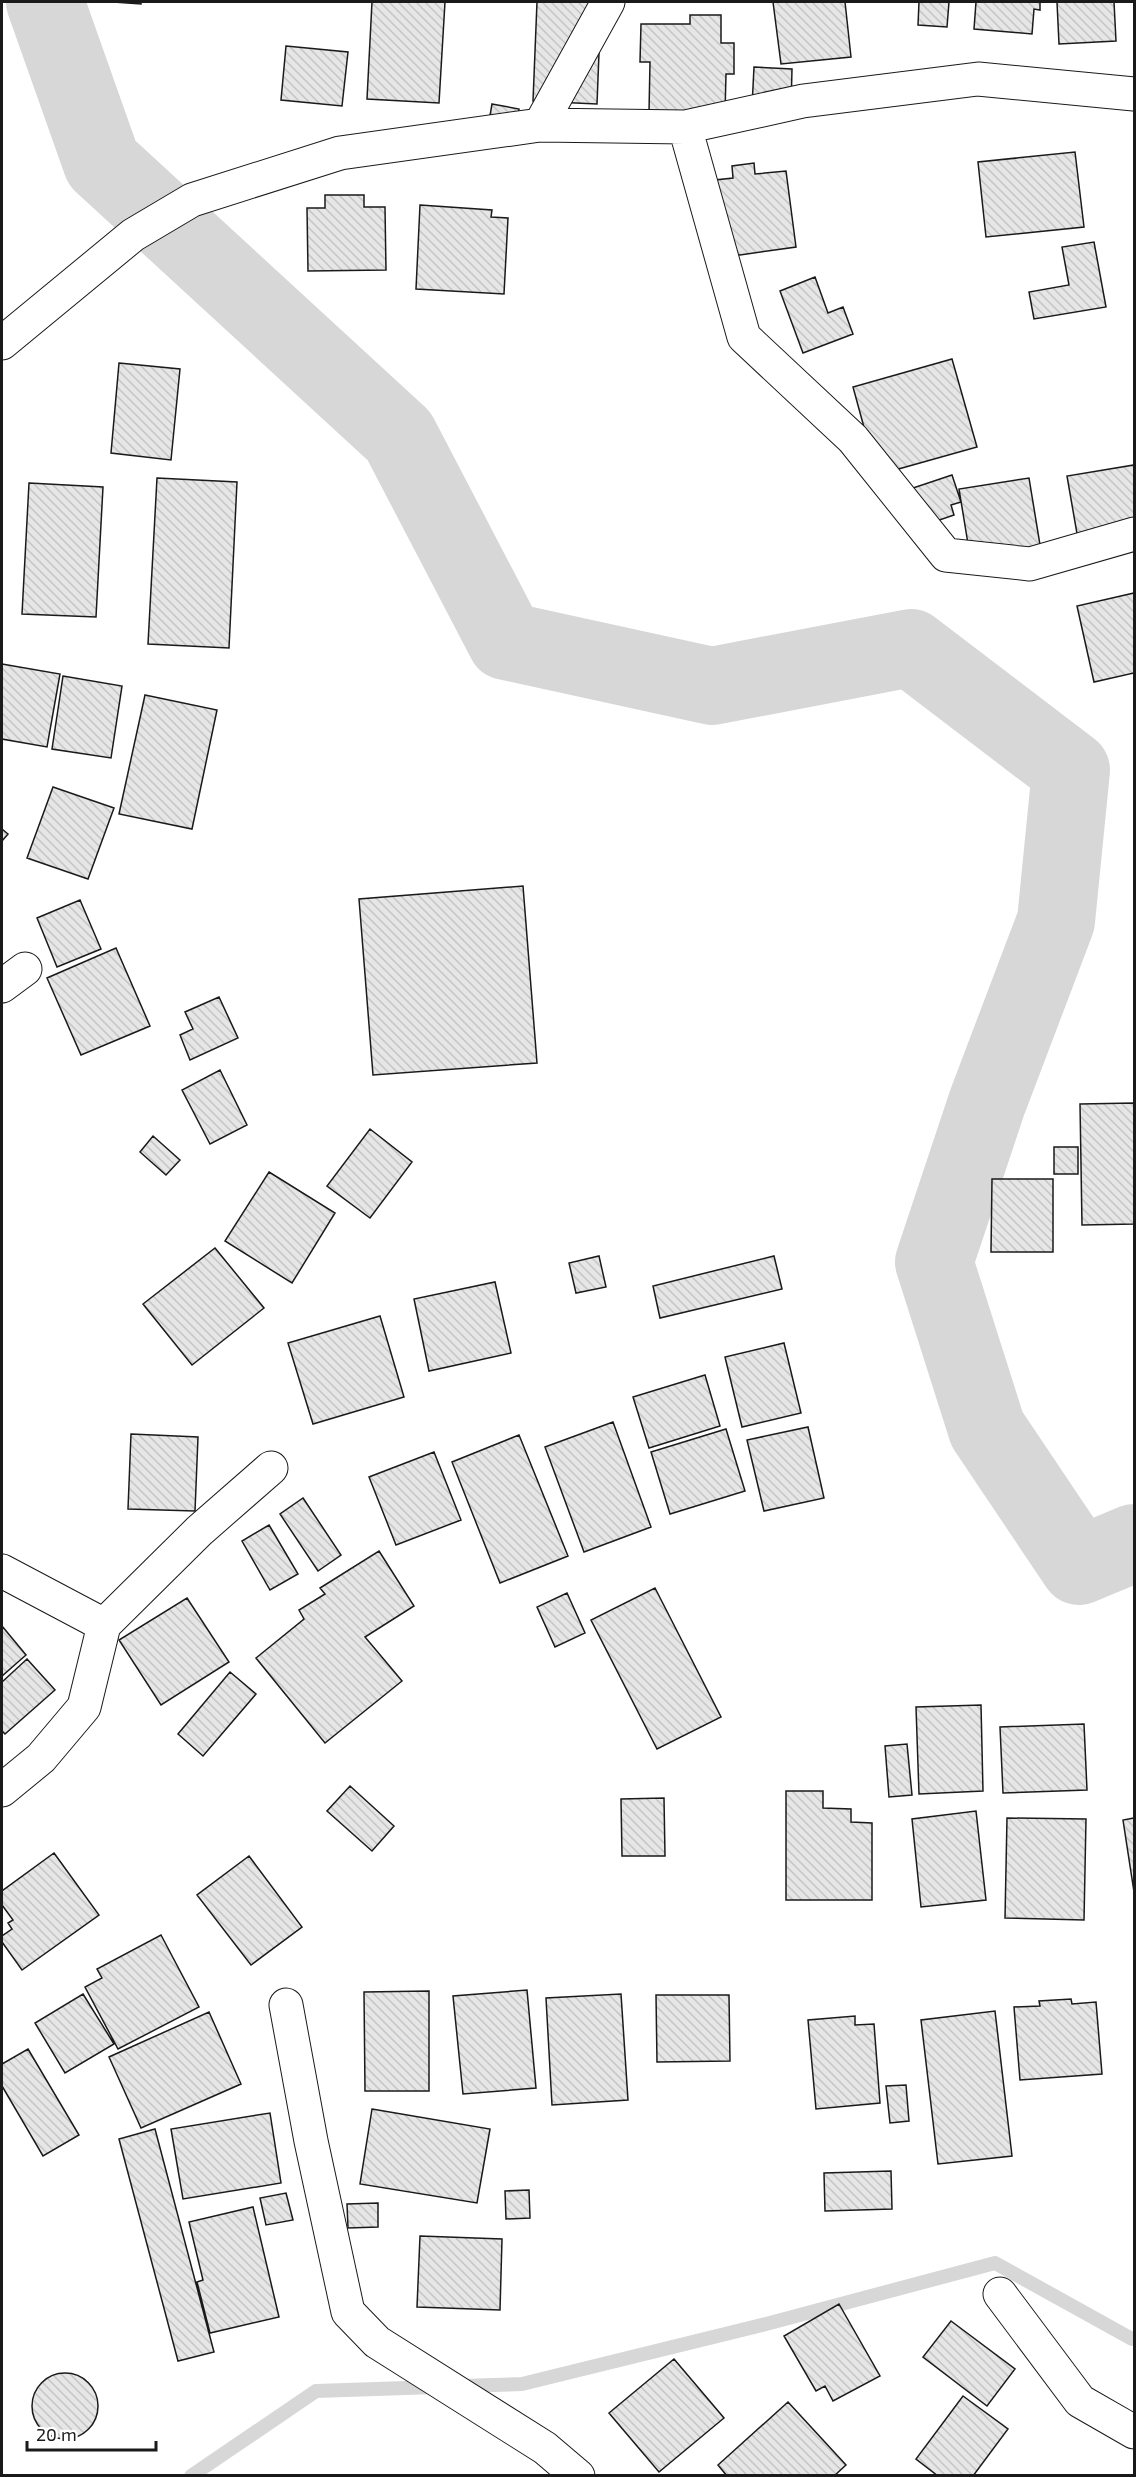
<svg xmlns="http://www.w3.org/2000/svg" width="1136" height="2477" font-family="'Exo 2',sans-serif">
	<style>
		.lines { fill: none; stroke-linecap: round; stroke-linejoin: round }
		.stream { stroke: #d7d7d7; stroke-width: 14 }
		.river { stroke: #d7d7d7; stroke-width: 78 }
		.building { fill: url(#building-back-hatch); stroke: #1a1a1a; stroke-width: 1.5 }
		.minor-casing { stroke: #1a1a1a; stroke-width: 35 }
		.minor { stroke: #fff; stroke-width: 33 }
	</style>
	<defs>
		<pattern id="building-back-hatch" width="6" height="6" patternUnits="userSpaceOnUse" patternTransform="scale(1.5)"><rect width="6" height="6" fill="#e6e6e6"/><path d="M-1 5l2 2M0 0l6 6M5-1l2 2" fill="none" stroke="#c5c5c5"/></pattern>
	</defs>
	<rect width="100%" height="100%" fill="#fff"/>
	<g class="lines">
		<path class="stream" d="M461,2386L522,2384L766,2324L995,2263L1132,2339L1134,2338
			M191,2476L316,2391L436,2387"/>
		<path class="river" d="M45,2L102,163L399,436L506,641L712,686L911,648L1071,770L1056,921L987,1103L934,1262L987,1429L1079,1566L1134,1543"/>
	</g>
	<path class="building" d="M113,2H141V4Z
		M372,2H445L439,103L367,99Z
		M537,2H601L597,104L533,101Z
		M773,2H845L851,57L781,64Z
		M919,2H949L947,27L918,25Z
		M976,2H1040V10L1034,9L1032,34L974,29Z
		M1057,2H1114L1116,41L1059,44Z
		M690,15H721V43H734V74H726L725,113L649,112L650,62H640L641,24H690Z
		M286,46L348,52L342,106L281,100Z
		M754,67L792,69L791,109L752,107Z
		M492,104L519,109L515,137L487,133Z
		M1075,152L1084,227L986,237L978,162Z
		M754,163L755,174L786,171L796,247L726,257L706,181L733,178L732,166Z
		M325,195H364V207H385L386,270L308,271L307,208H325Z
		M420,205L492,210L491,217L508,218L504,294L416,289Z
		M1094,242L1106,307L1034,319L1029,292L1069,285L1062,247Z
		M815,277L828,313L843,307L853,334L803,353L780,291Z
		M952,359L977,447L877,475L853,387Z
		M119,363L180,369L171,460L111,453Z
		M1134,465V542L1080,551L1067,476Z
		M952,475L961,502L951,505L954,515L928,524L892,495Z
		M157,478L237,482L229,648L148,644Z
		M1029,478L1041,551L971,562L959,489Z
		M29,483L103,487L96,617L22,614Z
		M1134,593V673L1094,682L1077,606Z
		M2,664L60,674L47,747L2,739Z
		M63,676L122,686L111,758L52,749Z
		M145,695L217,710L192,829L119,814Z
		M53,787L114,808L88,879L27,858Z
		M2,829L8,834L2,841Z
		M523,886L537,1063L373,1075L359,899Z
		M80,900L101,949L57,967L37,918Z
		M116,948L150,1026L81,1055L47,978Z
		M219,997L238,1038L190,1060L180,1035L193,1029L185,1012Z
		M220,1070L247,1125L210,1144L182,1090Z
		M1134,1103V1224L1082,1225L1080,1104Z
		M370,1129L412,1162L370,1218L327,1186Z
		M153,1136L180,1160L166,1175L140,1152Z
		M1054,1147H1078V1174H1054Z
		M269,1172L335,1213L292,1283L225,1241Z
		M992,1179H1053V1252H991Z
		M215,1248L264,1308L192,1365L143,1304Z
		M599,1256L606,1287L576,1293L569,1263Z
		M774,1256L782,1289L660,1318L653,1286Z
		M495,1282L511,1353L429,1371L414,1299Z
		M380,1316L404,1397L313,1424L288,1343Z
		M784,1343L801,1413L742,1427L725,1357Z
		M705,1375L720,1426L649,1448L633,1397Z
		M613,1422L651,1527L584,1552L545,1447Z
		M808,1427L824,1498L764,1511L747,1440Z
		M726,1429L745,1491L670,1514L651,1452Z
		M131,1434L198,1437L195,1511L128,1509Z
		M519,1435L568,1556L500,1583L452,1462Z
		M434,1452L461,1520L396,1545L369,1477Z
		M303,1498L341,1555L318,1571L280,1514Z
		M269,1525L298,1574L270,1590L242,1541Z
		M379,1551L414,1606L365,1637L402,1681L325,1743L256,1658L304,1619L299,1610L325,1594L320,1588Z
		M655,1588L721,1717L657,1749L591,1620Z
		M567,1593L585,1633L555,1647L537,1607Z
		M187,1598L229,1662L161,1705L119,1640Z
		M2,1626L26,1655L2,1676Z
		M27,1659L55,1690L5,1734L2,1731V1682Z
		M230,1672L256,1694L203,1756L178,1734Z
		M981,1705L983,1791L919,1794L916,1707Z
		M1084,1724L1087,1790L1003,1793L1000,1727Z
		M907,1744L912,1795L889,1797L885,1746Z
		M350,1786L394,1826L372,1851L327,1811Z
		M786,1791H823V1808L851,1809V1822L872,1823V1900H786Z
		M664,1798L665,1856H622L621,1799Z
		M976,1811L986,1900L921,1907L912,1819Z
		M1007,1818L1086,1819L1084,1920L1005,1918Z
		M1134,1818V1892L1123,1820Z
		M54,1853L99,1915L22,1970L2,1942V1936L12,1929L8,1923L13,1920L2,1905V1891Z
		M249,1856L302,1927L251,1965L197,1895Z
		M161,1935L199,2007L118,2049L85,1987L102,1978L97,1969Z
		M527,1990L536,2088L463,2094L453,1996Z
		M429,1991V2091H365L364,1992Z
		M83,1994L114,2044L65,2073L35,2023Z
		M621,1994L628,2100L552,2105L546,1998Z
		M656,1995H729L730,2061L657,2062Z
		M1071,1999L1072,2004L1096,2002L1102,2074L1020,2080L1014,2007L1040,2006L1039,2001Z
		M995,2011L1012,2156L938,2164L921,2020Z
		M209,2012L241,2084L141,2128L109,2057Z
		M855,2016V2025L874,2024L880,2103L816,2109L808,2020Z
		M28,2049L79,2135L43,2156L2,2086V2064Z
		M906,2085L909,2121L890,2123L886,2086Z
		M372,2109L490,2129L477,2203L360,2184Z
		M270,2113L281,2183L183,2199L171,2129Z
		M155,2129L214,2352L178,2361L119,2139Z
		M891,2171L892,2209L825,2211L824,2173Z
		M529,2190L530,2218L506,2219L505,2191Z
		M286,2193L293,2220L266,2225L260,2198Z
		M378,2203V2227L348,2228L347,2204Z
		M253,2207L279,2317L210,2333L197,2282L203,2280L189,2222Z
		M420,2236L502,2239L500,2310L417,2307Z
		M839,2304L880,2376L833,2401L825,2386L816,2391L784,2336Z
		M951,2321L1015,2369L987,2406L923,2357Z
		M674,2359L724,2418L659,2472L609,2413Z
		M32 2406a33 33 0 1 1 66 0a33 33 0 1 1-66 0Z
		M963,2396L1008,2429L973,2476H938L916,2459Z
		M788,2402L846,2465L834,2476H727L718,2465Z"/>
	<g class="lines">
		<g class="minor-casing">
			<path id="minor" d="M540,125L608,2
				M685,127L744,337L853,439L946,555L1030,564L1134,534
				M2,343L133,235L192,200L340,153L540,125L685,127L803,101L978,79L1134,94
				M2,986L25,969
				M2,1571L104,1625L84,1707L41,1758L2,1790
				M104,1625L199,1531L271,1468
				M286,2005L311,2141L348,2312L377,2342L545,2448L578,2476
				M1000,2294L1080,2401L1134,2432"/>
		</g>
		<use href="#minor" class="minor"/>
	</g>
	<rect width="1136" height="2477" fill="none" stroke="#1a1a1a" stroke-width="6"/>
	<path d="M27 2441v9h129v-9" fill="none" stroke="#1a1a1a" stroke-width="3"/>
	<text x="36" y="2441" font-size="18" fill="#1a1a1a" stroke="#ffffff" stroke-width="4.5" paint-order="stroke">20 m</text>
</svg>
